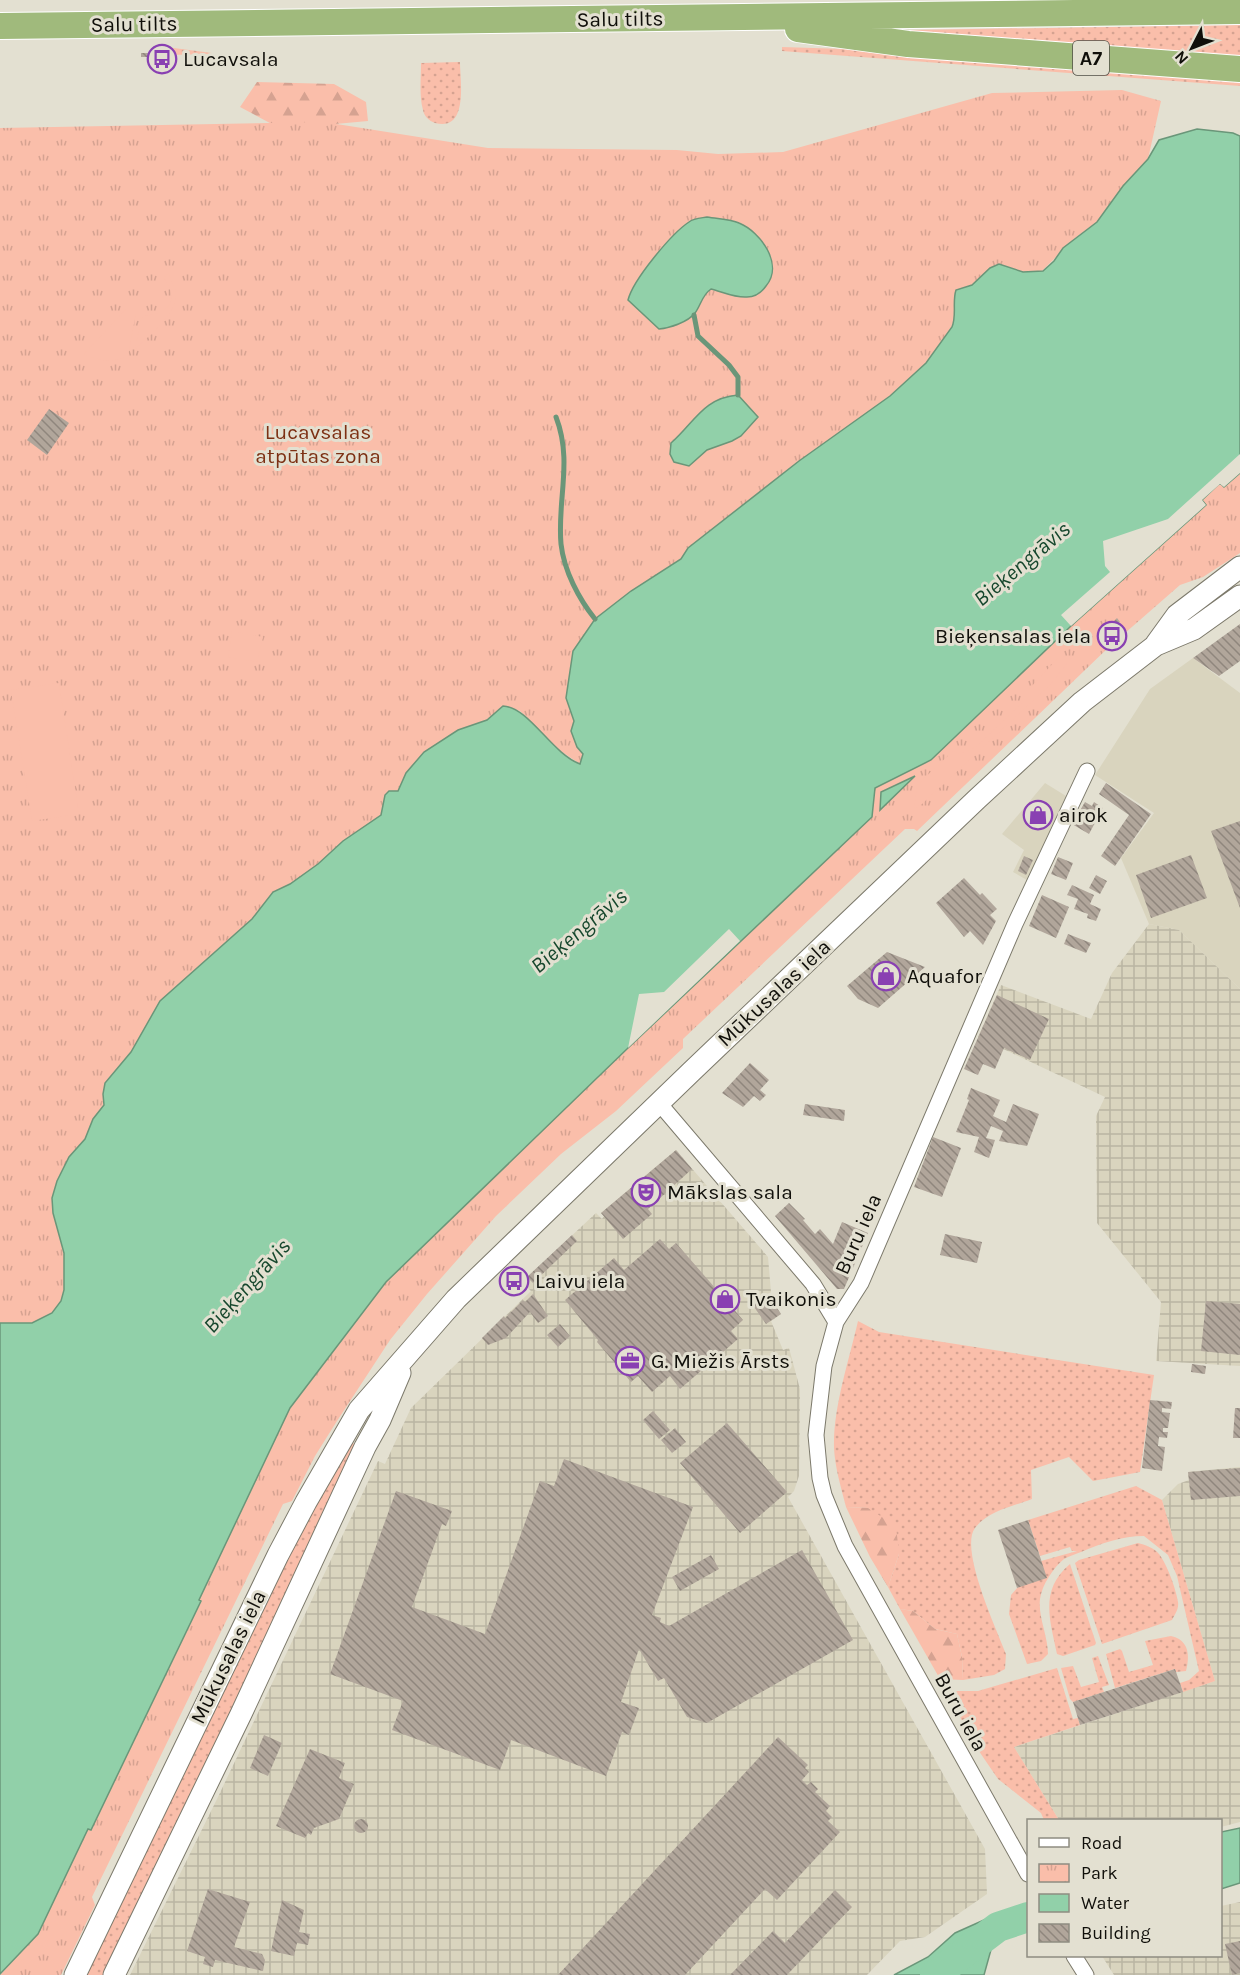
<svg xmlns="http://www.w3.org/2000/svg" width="1240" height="1975" font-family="Karla,sans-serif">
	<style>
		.built { fill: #d9d4be }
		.industrial { fill: url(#industrial-grid) }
		.grass { fill: url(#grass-dots) }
		.forest { fill: url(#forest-firs) }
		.park { fill: url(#park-tufts) }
		.garden { fill: #fabeaa }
		.water { fill: #91d0a9; stroke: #6a9679; stroke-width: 1.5 }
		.pier { fill: #e3e0d1 }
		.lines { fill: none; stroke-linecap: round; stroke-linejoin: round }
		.stream { stroke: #6a9679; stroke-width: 5 }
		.river { stroke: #91d0a9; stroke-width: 30 }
		.building { fill: url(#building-back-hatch) }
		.minor-casing { stroke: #7c796b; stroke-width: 17 }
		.secondary-casing { stroke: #7c796b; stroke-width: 23 }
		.trunk-casing { stroke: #fff; stroke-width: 28 }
		.minor { stroke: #fff; stroke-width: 15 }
		.secondary { stroke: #fff; stroke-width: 21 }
		.trunk { stroke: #a0ba7c; stroke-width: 26 }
		.labels { text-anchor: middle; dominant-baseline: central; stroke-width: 6; stroke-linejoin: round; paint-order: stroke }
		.shield { fill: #e3e0d1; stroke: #4f4e46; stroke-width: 1.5 }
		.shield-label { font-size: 20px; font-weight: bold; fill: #100f0a }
		.street-label { font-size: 21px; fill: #100f0a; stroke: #e3e0d1 }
		.poi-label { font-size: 21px; fill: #100f0a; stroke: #e3e0d1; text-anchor: start }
		.park-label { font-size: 21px; fill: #7d3013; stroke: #e3e0d1 }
		.water-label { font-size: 22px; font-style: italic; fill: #16472d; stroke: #e3e0d1 }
	</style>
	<defs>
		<pattern id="industrial-grid" width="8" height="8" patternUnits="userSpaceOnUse" patternTransform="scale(1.5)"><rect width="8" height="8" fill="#d9d4be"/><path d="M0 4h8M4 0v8" fill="none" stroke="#b9b5a2"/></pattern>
		<pattern id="grass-dots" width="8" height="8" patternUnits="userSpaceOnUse" patternTransform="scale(1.5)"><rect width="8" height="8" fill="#fabeaa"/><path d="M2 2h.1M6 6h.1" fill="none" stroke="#d5a291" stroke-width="1.8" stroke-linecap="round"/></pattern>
		<pattern id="forest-firs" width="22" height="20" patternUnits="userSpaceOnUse" patternTransform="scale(1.5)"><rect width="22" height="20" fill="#fabeaa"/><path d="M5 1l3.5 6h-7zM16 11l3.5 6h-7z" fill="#d5a291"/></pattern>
		<pattern id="park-tufts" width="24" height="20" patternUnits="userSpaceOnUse" patternTransform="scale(1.5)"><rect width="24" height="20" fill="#fabeaa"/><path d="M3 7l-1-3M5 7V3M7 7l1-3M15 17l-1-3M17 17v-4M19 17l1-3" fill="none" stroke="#d5a291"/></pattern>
		<pattern id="building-back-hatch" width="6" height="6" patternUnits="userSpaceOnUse" patternTransform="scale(1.5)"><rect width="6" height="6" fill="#b1a69b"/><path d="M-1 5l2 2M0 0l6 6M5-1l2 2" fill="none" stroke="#8f867d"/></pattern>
	</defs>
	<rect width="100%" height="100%" fill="#e3e0d1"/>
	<path class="built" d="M1193,658L1240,693V989L1179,930L1149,924L1121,858L1154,813L1095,775L1150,689Z
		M1045,783L1066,796L1027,880L1013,872L1024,850L1002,834Z"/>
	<path class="industrial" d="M1149,924L1179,930L1240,989V1366L1156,1361L1161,1302L1097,1223L1096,1116L1105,1097L978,1037L1001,985L1091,1019L1112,973Z
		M676,1150L768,1257L771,1292L768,1295L781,1314L771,1321L783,1350L789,1348L800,1389L799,1476L794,1491L788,1497L985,1849L987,1894L925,1937L900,1941L867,1975H130L217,1799L378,1461L385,1464L411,1408L531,1291L522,1282L596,1213L602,1219L604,1216L601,1213Z
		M1240,1467V1822L1221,1827L1220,1820H1059L1014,1747L1215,1681L1162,1500L1178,1484L1189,1480L1188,1472Z
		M1240,1902V1975H1114L1102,1956H1220L1221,1906Z"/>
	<path class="grass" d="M1240,25V60L911,36V30Z
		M166,47L212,53V54L169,55L165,52Z
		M782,47L845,49L1240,78V86L782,51Z
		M460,62C460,80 469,132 435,123C429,121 424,116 423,110C419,96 421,78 421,63Z
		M858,1321L879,1332L1154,1375L1140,1472L1093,1481L1069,1457L1031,1470L1032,1499C1014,1506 988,1511 975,1528C959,1549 997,1630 1006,1654L1005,1669L994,1675L963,1680L962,1657L957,1634L935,1629L913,1611L900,1609L888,1587L899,1554L868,1508L846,1507C841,1487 835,1468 834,1448C833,1407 849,1361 858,1321Z
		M350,1442L357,1445L194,1790L104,1975H85L300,1534Z
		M1136,1486L1162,1500L1215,1681L1183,1692L1180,1683L1189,1680L1199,1671L1177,1576L1168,1555L1144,1536C1122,1536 1102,1543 1081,1552C1076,1554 1069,1556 1064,1559C1053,1568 1042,1585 1040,1599C1038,1617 1048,1636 1048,1654L1041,1661L1027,1664L1009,1614L1011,1595L1041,1561L1077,1551H1072L1070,1547L1040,1556L1028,1520Z
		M1138,1543C1145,1545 1153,1547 1159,1554C1167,1564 1176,1589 1178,1602C1179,1609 1175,1614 1172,1620L1102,1644L1075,1563L1079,1560Z
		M1070,1564L1096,1643L1095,1645L1063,1656L1057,1654C1050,1620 1039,1590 1070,1564Z
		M1171,1636C1189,1640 1190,1655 1186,1671L1176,1672L1175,1669L1115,1688L1106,1654L1120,1649L1122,1651L1129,1672L1153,1665L1145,1641Z
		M1098,1656L1109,1685L1102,1687L1104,1692L1073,1702L1070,1699L1061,1668L1073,1666L1081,1687L1099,1682L1092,1658Z
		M1057,1668L1073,1719L1078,1718L1080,1725L1014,1747L1059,1820H1044L1041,1813L998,1779L970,1738L948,1691H978Z"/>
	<path class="forest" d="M257,82L334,84L366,102L368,121L281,129L240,107Z
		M846,1507L868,1508L896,1526L899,1554L888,1587L870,1557Z
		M900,1609L913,1611L935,1629L957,1634L962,1657L963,1680L940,1679Z"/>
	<path class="park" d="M1122,90L1161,101L1148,159L1123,186L1097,222L1075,238L1042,271L1023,272L999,264L990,268L972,285L957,290C952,302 957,315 952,327L926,363L890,396L799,461L688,548L681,559L631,591L595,619L573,651L566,698L574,721L577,747L583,754L580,764L559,750L520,711L503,706L487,720L458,730L406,773L398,792L382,806L381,815L343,841L318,864L290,884L273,892L252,919L160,1001L131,1052L105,1083L103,1094L104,1105L93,1119L85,1139L69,1157L57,1181L52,1198L53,1213L64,1253V1290L61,1301L52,1313L32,1323H0V128L324,122L488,148L677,150L718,154L783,152L992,93Z
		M1240,454V553L1203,577L1180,585L1109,647L917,831L914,829H905L683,1039V1048L616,1111L561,1154L496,1216L427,1294L390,1340L337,1421L315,1456L292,1501L283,1504L92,1897L95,1905L61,1975H0L38,1934L88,1829L91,1830L201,1602L199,1600L290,1408L386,1282L468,1202L875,788L931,760L1071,626Z"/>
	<path class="garden" d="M168,273C171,280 176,288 176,296C174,317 148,336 135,350L141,319L144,316C169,313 180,302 164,278Z
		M131,306L135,308L136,313L128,356C112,363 99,361 84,354L127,308Z
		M232,631L263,637L257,662L228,657Z
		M1063,656L1072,657L1051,684L922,804L914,809L917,785L953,751L959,754L976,747L1022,703L1029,689L1058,658Z
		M59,683L79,814L32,821L11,690Z"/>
	<path class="water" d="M1197,129L1233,133L1240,136V473L1224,487L1220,483L1202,500L1206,505L1071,626L931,760L875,788L872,817L628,1048L386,1282L290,1408L199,1600L201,1601L91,1830L88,1829L38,1934L0,1974V1323H32L52,1313L61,1301L64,1290V1253L53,1213L52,1198L57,1181L69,1157L85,1139L93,1119L104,1105L103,1094L105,1083L131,1052L160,1001L252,919L273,892L290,884L318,864L343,841L381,815L385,795L389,791H398L406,773L424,752L458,730L487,720L503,706C529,707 552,754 580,764L583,754L577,747L571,731L574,721L566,698L573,651L595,619L631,591L681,559L688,548L799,461L890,396L926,363L952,327C957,315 952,302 956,290L972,285L990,268L999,264L1023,272L1043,271L1054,261L1063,248L1097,222L1123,186L1148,159L1159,140Z
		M707,217C718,219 730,219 739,223C761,232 784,265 766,286C761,293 755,297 747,297C735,298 723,292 711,289C702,295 701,305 695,313C688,322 670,328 659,329L628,300C633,280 671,234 689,222C694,218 702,218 707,217Z
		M738,395L758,417L741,436L732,441L707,450L689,466L674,462L670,454L671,443C695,422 703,398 738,395Z
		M915,776L880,810L881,792Z
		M1240,1828V1883L1221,1889V1832Z
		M995,1915L1001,1935L992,1946L984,1975H894L928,1957L955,1933Z"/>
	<path class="pier" d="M1240,454V473L1224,487L1220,484L1202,500L1206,505L1071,626L1061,615L1110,572L1105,566L1103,541L1168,519Z
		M729,929L740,941L628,1048L639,994L664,992Z"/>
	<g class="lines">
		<path class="stream" d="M694,315L698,336L729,365L738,377V395
			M556,417C573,461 557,500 561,544C564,571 579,599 595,619"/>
		<path class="river" d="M935,1975L998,1927L1028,1917"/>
	</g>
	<path class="building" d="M141,53H151V57H141Z
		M49,409L69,423L47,455L27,440Z
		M1117,618L1120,622L1112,628L1110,625Z
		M1240,624V661L1219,676L1193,658Z
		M1106,783L1151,814L1115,866L1101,856L1129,815L1099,794Z
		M1085,802L1092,806L1094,802L1103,808L1089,834L1072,824Z
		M1240,821V908L1211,831Z
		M1191,855L1207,898L1151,918L1136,875Z
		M1024,856L1033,860L1026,875L1018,871Z
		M1058,857L1073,863L1066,880L1051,874Z
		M1096,875L1107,881L1100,894L1089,888Z
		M964,878L980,895L982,893L997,909L990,915L996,921L983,945L970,931L964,937L936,903Z
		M1072,885L1094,895L1090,904L1101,909L1096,921L1087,918L1088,914L1074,909L1078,899L1067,895Z
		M1042,895L1069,907L1056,938L1029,926Z
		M1068,934L1091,943L1086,953L1064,944Z
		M887,952L925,967L878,1008L858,999L847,986Z
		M997,995L1049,1019L1030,1060L1004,1048L995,1069L983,1064L978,1075L964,1069Z
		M750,1063L769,1080L760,1090L766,1095L760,1101L754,1096L743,1107L722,1093Z
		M971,1088L1000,1100L993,1116L1006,1122L1013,1104L1039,1114L1027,1146L999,1141L1003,1131L991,1126L986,1138L995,1140L989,1158L974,1152L979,1137L956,1132L969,1100L967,1099Z
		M805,1104L845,1110L844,1121L803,1115Z
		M933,1137L961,1148L942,1197L914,1187Z
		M676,1150L692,1169L648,1209L652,1214L623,1239L601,1213Z
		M789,1203L805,1219L803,1220L815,1234L820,1229L833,1244L842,1222L868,1233L844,1289H837L775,1216Z
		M945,1234L982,1242L977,1263L940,1255Z
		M572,1235L577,1241L533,1283L527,1277Z
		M660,1239L669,1249L676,1243L743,1320L731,1331L738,1339L680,1389L670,1376L652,1392L638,1376L631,1382L597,1342L598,1340L565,1300L614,1258L624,1270Z
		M533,1294L548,1316L538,1323L530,1312L506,1338L488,1345L482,1338L504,1316L505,1318L523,1300L525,1302Z
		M768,1294L781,1314L766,1324L752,1304Z
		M1206,1301L1240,1304V1355L1201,1351Z
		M560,1324L570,1336L558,1347L547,1335Z
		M1192,1364L1206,1366L1205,1374L1191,1372Z
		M1150,1400L1172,1402L1171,1409L1162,1408V1412L1170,1413L1168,1428H1163V1432H1168L1167,1438L1159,1437L1158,1446L1165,1447L1162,1471L1142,1468Z
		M1235,1408H1240V1438H1233Z
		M653,1411L670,1430L659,1439L643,1420Z
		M727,1423L787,1492L740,1533L680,1463Z
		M675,1428L686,1442L672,1453L661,1440Z
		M564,1459L693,1507L652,1615L661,1618L660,1622L669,1626L802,1550L853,1640L707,1723L687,1717L664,1678L658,1681L639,1649L621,1702L639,1708L629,1735L622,1732L606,1776L511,1740L500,1770L392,1730L403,1701L330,1674L396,1491L452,1511L446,1526L442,1524L412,1607L485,1634L540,1481L554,1486Z
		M1240,1468V1496L1191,1500L1188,1472Z
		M1028,1520L1047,1578L1017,1588L998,1530Z
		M711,1555L719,1569L680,1591L672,1577Z
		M1175,1669L1183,1692L1080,1725L1073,1702Z
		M264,1735L282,1743L268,1776L250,1768Z
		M778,1737L808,1765L805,1768L809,1772L802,1780L807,1785L811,1782L818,1789L815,1792L830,1806L826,1811L832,1817L828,1821L840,1832L777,1900L765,1889L685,1975H558Z
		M310,1749L345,1763L339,1778L354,1784L339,1819L314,1828L311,1835L308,1833L305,1838L276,1826Z
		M354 1826a7 7 0 1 1 14 0a7 7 0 1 1-14 0Z
		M208,1889L250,1902L234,1947L262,1954L265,1960L263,1971L215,1960L213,1967L203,1964L205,1957L187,1951Z
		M835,1890L852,1907L787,1975H730L773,1931L785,1943Z
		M282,1900L304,1910L299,1932L310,1934L308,1945L297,1943L294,1956L271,1951Z
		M1240,1941V1973L1232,1975L1225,1944Z"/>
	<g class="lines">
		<g class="minor-casing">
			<path id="minor" d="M659,1103L813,1284L836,1322
				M1028,1874L845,1546L824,1495L820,1478L816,1435L824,1366L836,1322L861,1283L1015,924L1087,771
				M1074,1956L1086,1975"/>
		</g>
		<g class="secondary-casing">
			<path id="secondary" d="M1156,644L1177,615L1240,567
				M75,1975L278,1555L306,1502L359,1410L456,1299L691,1072L977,799L1082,702L1156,645L1194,629L1240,596
				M114,1975L241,1714L365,1447L380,1420L400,1373"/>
		</g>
		<g class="trunk-casing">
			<path id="trunk" d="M0,26L1240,11
				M798,29L908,44L1240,69"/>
		</g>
		<use href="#minor" class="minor"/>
		<use href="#secondary" class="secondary"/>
		<use href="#trunk" class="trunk"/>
	</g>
	<defs>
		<g id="bus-ring" transform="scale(1.5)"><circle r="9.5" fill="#e3e0d1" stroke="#8940b2" stroke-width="1.5"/><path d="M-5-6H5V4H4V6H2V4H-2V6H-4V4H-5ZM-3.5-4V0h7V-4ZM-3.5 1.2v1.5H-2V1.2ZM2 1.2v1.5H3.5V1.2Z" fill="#8940b2"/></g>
		<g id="shop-ring" transform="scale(1.5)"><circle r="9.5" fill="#e3e0d1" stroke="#8940b2" stroke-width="1.5"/><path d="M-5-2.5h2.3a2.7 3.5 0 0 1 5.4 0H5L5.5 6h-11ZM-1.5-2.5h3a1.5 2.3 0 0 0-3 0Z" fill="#8940b2"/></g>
		<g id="theatre-ring" transform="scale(1.5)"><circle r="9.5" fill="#e3e0d1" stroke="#8940b2" stroke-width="1.5"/><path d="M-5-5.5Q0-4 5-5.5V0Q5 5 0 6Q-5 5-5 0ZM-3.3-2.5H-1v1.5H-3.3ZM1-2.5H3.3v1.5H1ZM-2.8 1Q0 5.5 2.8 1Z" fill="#8940b2"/></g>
		<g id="office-ring" transform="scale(1.5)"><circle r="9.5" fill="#e3e0d1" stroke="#8940b2" stroke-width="1.5"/><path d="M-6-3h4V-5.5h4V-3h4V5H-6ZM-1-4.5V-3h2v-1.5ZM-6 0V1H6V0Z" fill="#8940b2"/></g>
	</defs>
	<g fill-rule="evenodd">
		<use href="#bus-ring" x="162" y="59"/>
		<use href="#bus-ring" x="1112" y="636"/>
		<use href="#shop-ring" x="1038" y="815"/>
		<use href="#shop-ring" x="886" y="976"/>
		<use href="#theatre-ring" x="646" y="1192"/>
		<use href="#bus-ring" x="514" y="1281"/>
		<use href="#shop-ring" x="725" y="1299"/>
		<use href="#office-ring" x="630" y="1361"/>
	</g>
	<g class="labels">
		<rect class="shield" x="1073" y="41" width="36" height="34" rx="4.5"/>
		<g class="shield-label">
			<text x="1091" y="58">A7</text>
		</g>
		<g class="street-label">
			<text transform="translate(620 19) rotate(-1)">Salu tilts</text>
			<text transform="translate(134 24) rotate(-1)">Salu tilts</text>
			<text transform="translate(774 993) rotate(-43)">Mūkusalas iela</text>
			<text transform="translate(858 1234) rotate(-66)">Buru iela</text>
			<text transform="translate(228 1657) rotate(-64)">Mūkusalas iela</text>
			<text transform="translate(961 1712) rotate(61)">Buru iela</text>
		</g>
		<g class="poi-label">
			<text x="183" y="59">Lucavsala</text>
			<text x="1091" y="636" text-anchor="end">Bieķensalas iela</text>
			<text x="1059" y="815">airok</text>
			<text x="907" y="976">Aquafor</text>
			<text x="667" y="1192">Mākslas sala</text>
			<text x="535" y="1281">Laivu iela</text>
			<text x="746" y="1299">Tvaikonis</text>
			<text x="651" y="1361">G. Miežis Ārsts</text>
		</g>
		<g class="park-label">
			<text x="318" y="432">Lucavsalas<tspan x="318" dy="24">atpūtas zona</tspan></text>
		</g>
		<g class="water-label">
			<text transform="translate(1022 564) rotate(-40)">Bieķengrāvis</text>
			<text transform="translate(579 931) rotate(-40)">Bieķengrāvis</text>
			<text transform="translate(247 1286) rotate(-48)">Bieķengrāvis</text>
		</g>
	</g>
	<rect x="1027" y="1819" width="195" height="138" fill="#e3e0d1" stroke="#8f8c81" stroke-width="1.5"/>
	<rect x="1039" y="1838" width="30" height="9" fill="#ffffff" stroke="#8f8c81" stroke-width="1.5"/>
	<text x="1081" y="1849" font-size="18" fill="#100f0a">Road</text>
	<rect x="1039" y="1864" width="30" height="18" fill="url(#park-tufts)" stroke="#8f8c81" stroke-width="1.5"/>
	<text x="1081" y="1879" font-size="18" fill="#100f0a">Park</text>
	<rect x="1039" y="1894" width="30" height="18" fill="#91d0a9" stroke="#8f8c81" stroke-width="1.5"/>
	<text x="1081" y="1909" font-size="18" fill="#100f0a">Water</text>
	<rect x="1039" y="1924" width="30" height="18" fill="url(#building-back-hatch)" stroke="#8f8c81" stroke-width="1.5"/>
	<text x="1081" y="1939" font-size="18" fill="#100f0a">Building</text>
	<g transform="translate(1192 48) rotate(228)" stroke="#e3e0d1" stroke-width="4.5" paint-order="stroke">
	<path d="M0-4.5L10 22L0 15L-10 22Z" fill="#100f0a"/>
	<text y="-9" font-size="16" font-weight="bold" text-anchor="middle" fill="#100f0a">N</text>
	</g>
</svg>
